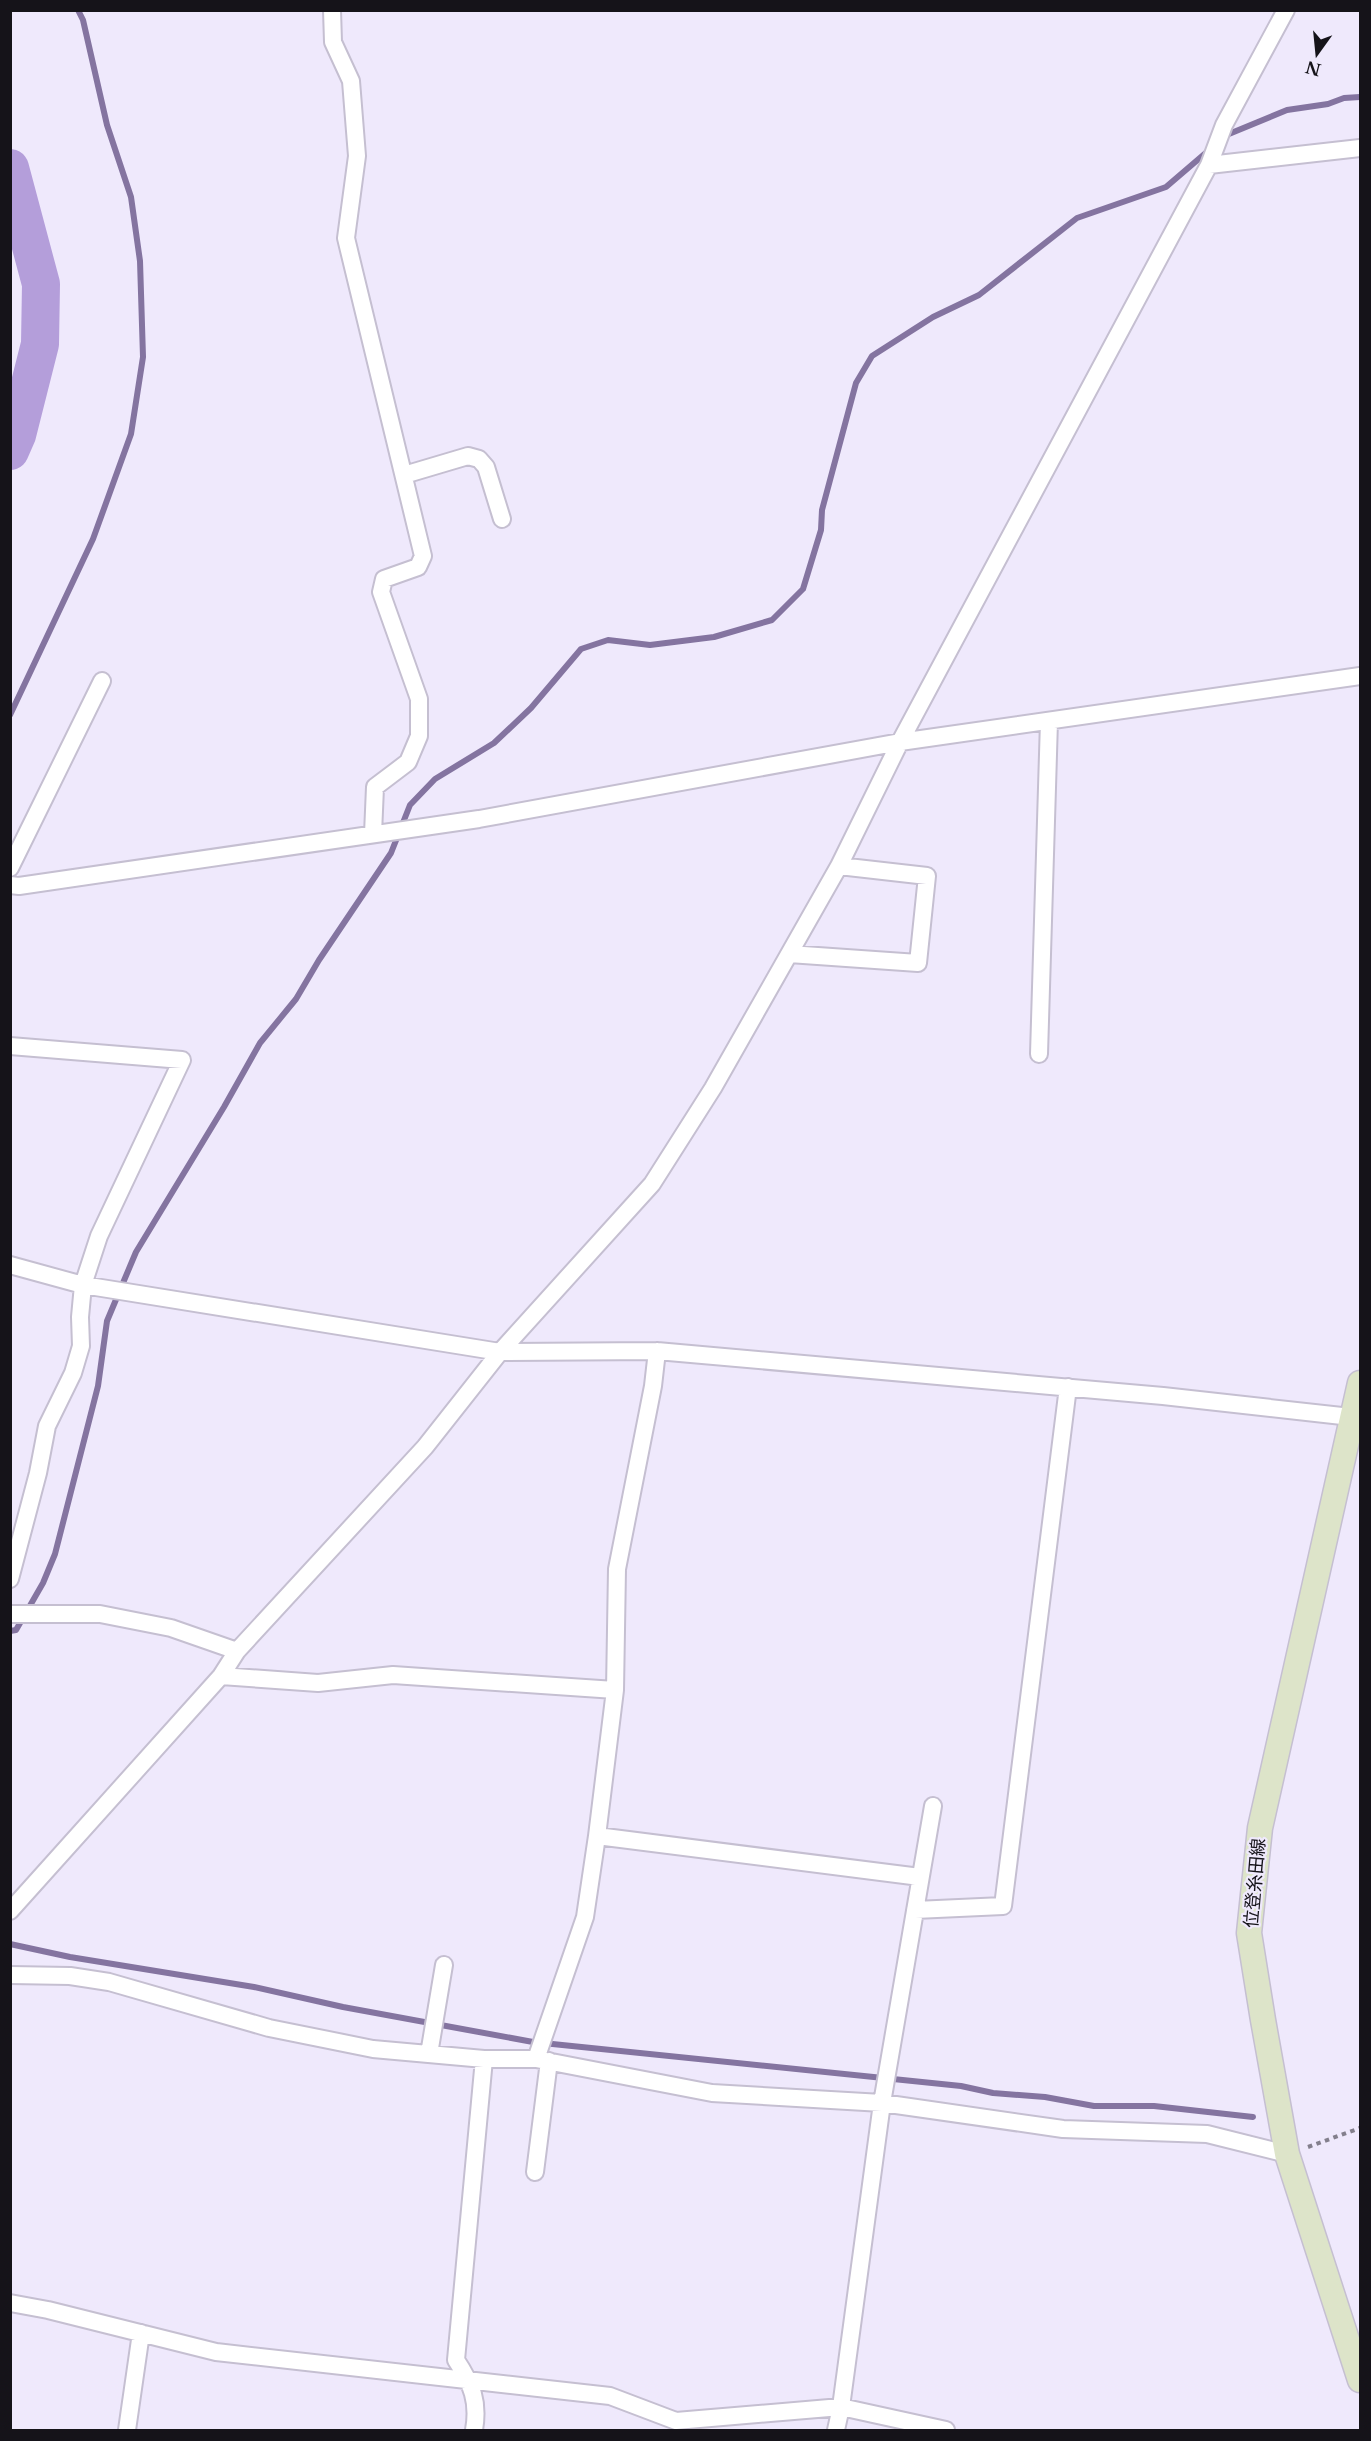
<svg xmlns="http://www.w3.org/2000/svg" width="1371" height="2441" font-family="'Libre Baskerville','Noto Sans JP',serif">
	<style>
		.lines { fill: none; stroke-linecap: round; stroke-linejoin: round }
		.stream { stroke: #8474a0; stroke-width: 6 }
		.river { stroke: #b49eda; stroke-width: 38 }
		.minor-casing { stroke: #c5bfd1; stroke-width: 20 }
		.secondary-casing { stroke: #c5bfd1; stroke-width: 27 }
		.path { stroke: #837f8c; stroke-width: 4; stroke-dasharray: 4.5 4.5; stroke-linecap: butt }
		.minor { stroke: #fff; stroke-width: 16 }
		.secondary { stroke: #dde4c9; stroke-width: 24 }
		.labels { text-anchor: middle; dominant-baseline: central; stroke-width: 4.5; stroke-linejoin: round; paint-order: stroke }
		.street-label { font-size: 18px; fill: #151319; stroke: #efe9fc }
	</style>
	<rect width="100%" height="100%" fill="#efe9fc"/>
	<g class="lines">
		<path class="stream" d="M1224,136L1287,110L1328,104L1344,98L1360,97
			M10,715L93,539L131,434L143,357L140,261L131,197L107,125L83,20L78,10
			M10,1631L16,1630L43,1583L55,1554L98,1386L107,1321L136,1252L224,1107L260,1043L296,999L319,960L391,853L410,805L435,779L494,743L531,708L581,649L608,640L650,645L714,637L772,620L803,589L821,530L822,510L856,383L872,356L933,317L979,295L1077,218L1166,187L1208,151
			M10,1944L70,1957L254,1987L343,2007L533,2042L961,2086L993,2093L1045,2097L1094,2106H1154L1253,2117"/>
		<path class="river" d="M10,168L41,284L40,344L17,435L10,451"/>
		<g class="minor-casing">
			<path id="minor" d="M332,10L333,42L351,81L357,156L346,238L423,556L418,567L384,579L381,592L419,699V736L408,762L375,787L373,834
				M1209,165L1360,148
				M404,475L468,456L479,459L486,467L502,519
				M10,868L102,681
				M10,885L19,886L479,819L900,742L1360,676
				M789,954L918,963L927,876L839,866
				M10,1046L182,1060L99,1236L83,1285L80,1317L81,1346L73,1373L47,1426L38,1473L10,1579
				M1039,1054L1049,721
				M10,1265L83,1285L500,1352L657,1351L1163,1396L1360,1418
				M10,1614H100L171,1628L237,1651
				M221,1676L318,1683L393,1675L615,1690
				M597,1836L615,1690L617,1569L653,1386L657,1351
				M915,1910L1003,1906L1068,1387
				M10,1911L221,1676L237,1651L425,1447L500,1352L652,1184L713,1088L839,866L900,742L1209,165L1224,125L1286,10
				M10,1975L70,1976L109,1982L269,2028L373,2049L484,2059H536L712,2093L882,2103L1063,2129L1207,2134L1287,2154
				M429,2054L444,1965
				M536,2059L585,1917L597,1836L920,1877
				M535,2172L549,2061
				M10,2303L48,2310L216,2352L610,2396L676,2421L841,2407L946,2430
				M127,2430L141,2333
				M474,2430C479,2402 472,2384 456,2360L484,2059
				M836,2430L841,2407L882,2103L933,1806"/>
		</g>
		<g class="secondary-casing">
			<path id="secondary" d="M1360,1383L1260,1828L1249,1933L1263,2020L1287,2154L1360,2380"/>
		</g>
		<path class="path" d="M1308,2147L1360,2128"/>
		<use href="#minor" class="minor"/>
		<use href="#secondary" class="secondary"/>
	</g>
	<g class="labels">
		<g class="street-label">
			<text transform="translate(1255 1883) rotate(-85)">位登糸田線</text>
		</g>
	</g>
	<rect width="1371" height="2441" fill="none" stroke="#151319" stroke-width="24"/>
	<g transform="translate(1317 54) rotate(195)" stroke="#efe9fc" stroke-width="4.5" paint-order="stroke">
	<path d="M0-4.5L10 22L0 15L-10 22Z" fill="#151319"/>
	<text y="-9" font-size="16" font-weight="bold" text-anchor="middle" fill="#151319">N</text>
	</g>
</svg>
